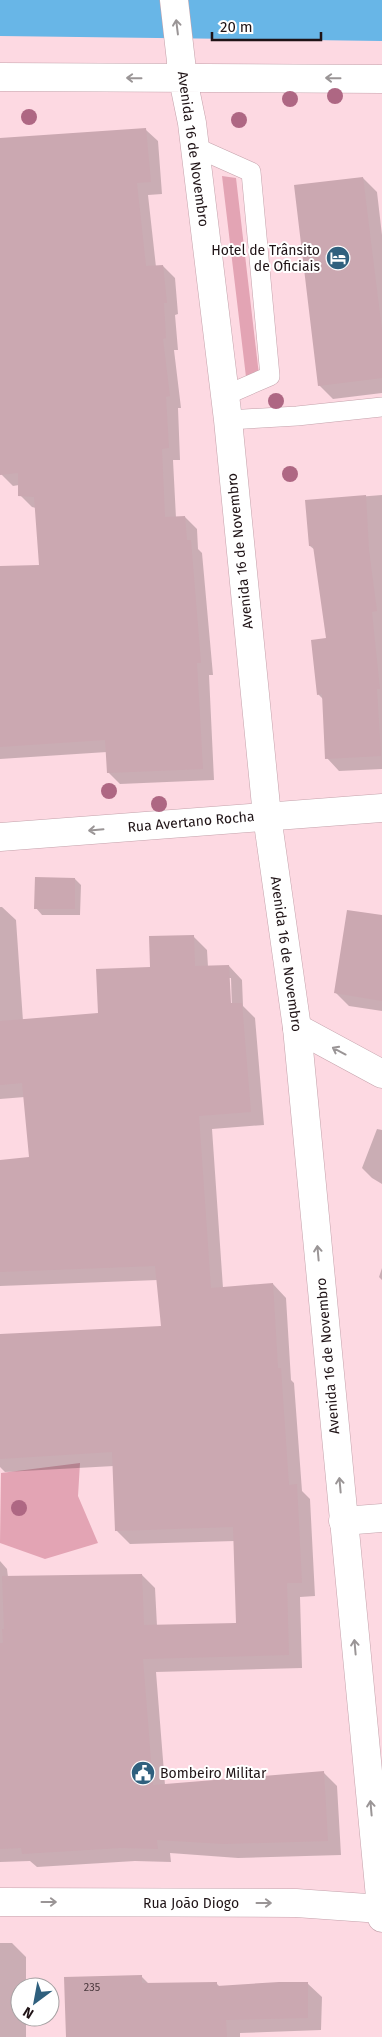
<svg xmlns="http://www.w3.org/2000/svg" width="382" height="2037" font-family="'Fira Sans',sans-serif">
	<style>
		.green { fill: #e3a4b4 }
		.water { fill: #68b6e7 }
		.shadow { fill: #0003; fill-rule: evenodd }
		.building { fill: #cba8b1 }
		.lines { fill: none; stroke-linecap: round; stroke-linejoin: round }
		.service-casing { stroke: #c4a2ab; stroke-width: 20 }
		.minor-casing { stroke: #c4a2ab; stroke-width: 29 }
		.tertiary-casing { stroke: #c4a2ab; stroke-width: 29 }
		.secondary-casing { stroke: #c4a2ab; stroke-width: 29 }
		.service { stroke: #fff; stroke-width: 19 }
		.minor { stroke: #fff; stroke-width: 28 }
		.tertiary { stroke: #fff; stroke-width: 28 }
		.secondary { stroke: #fff; stroke-width: 28 }
		.tree { fill: #ae6783 }
		.oneway { stroke: #9a9596 }
		.labels { text-anchor: middle; dominant-baseline: central; stroke-width: 4; stroke-linejoin: round; paint-order: stroke }
		.number-label { font-size: 11px; fill: #4a383d }
		.street-label { font-size: 14px; fill: #1f1316; stroke: #fff }
		.poi-label { font-size: 14px; fill: #1f1316; stroke: #fff; text-anchor: end }
	</style>
	<rect width="100%" height="100%" fill="#fdd9e2"/>
	<path class="green" d="M222,176L236,178L259,375L246,377Z
		M80,1463L78,1496L98,1543L45,1559L0,1543L1,1473Z"/>
	<path class="water" d="M0,0H382V41L0,36Z"/>
	<path class="shadow" d="M146,130L158,141L162,194L148,195L156,267L163,266L175,278L178,314L175,315L178,350H174L181,408H178L180,460H173L176,518L185,517L197,529L198,549L202,553L213,675H209L214,780L120,784L108,772L107,752L0,759V567H40L36,508L32,507L20,495L19,485L13,486L1,474L0,465V140Z
		M363,178L377,192L382,235V393L333,399L319,385Z
		M382,495V769L339,771L327,758L323,699L318,694L327,639L315,550L310,546L306,501Z
		M75,879L81,885L80,915H42L36,908Z
		M0,907H2L16,920L23,1021L99,1015L151,969L193,936L207,950L208,967L229,966L242,980L243,1006L255,1018L264,1125L212,1129L223,1288L273,1284L286,1298L291,1380L294,1383L302,1491L310,1499L315,1596L300,1597L302,1668L156,1672L165,1785L324,1773L337,1786L341,1855L238,1858L170,1853L171,1862L135,1861L37,1867L30,1861L0,1862V1561L7,1569L8,1577L142,1575L155,1588L157,1626L237,1624L235,1541L130,1544L117,1531L114,1466L5,1472L0,1467V1335L163,1327L158,1280L0,1286V1161L30,1158L25,1097L0,1099ZM229,978H231L232,1009H230Z
		M382,917V1011L349,1006L336,993Z
		M377,1129L382,1130V1184L372,1178L362,1168Z
		M382,1268V1280L379,1277Z
		M0,1943H12L26,1957V1987H20V2017H26V2037H0Z
		M142,1977L149,1984L216,1983L220,1987L307,1983L322,1997L321,2030L240,2033V2037H67Z"/>
	<path class="building" d="M146,128L151,182L137,183L146,266L163,265L167,303H164L166,338L163,339L170,396L166,397L169,448L162,449L165,517L185,516L187,540H191L201,663H197L203,769L107,773L105,740L0,747V566L39,565L34,497L18,496V473L0,475V138Z
		M363,177L382,330V378L318,386L294,185Z
		M366,495L369,550L377,611L372,612L380,689H377L381,756L325,759L322,694L317,695L311,640L326,638L313,546H309L305,500Z
		M35,877L75,878V909H34Z
		M347,910L382,915V1001L334,993Z
		M194,935L195,966L229,965L231,1003H242L251,1112L199,1116L211,1288L273,1283L278,1368H281L289,1485L297,1484L302,1583H287L289,1655L143,1659L153,1785L324,1771L328,1841L224,1844L157,1840L158,1849L120,1848L22,1854L21,1848L0,1849V1643H3L2,1629H4L2,1576L142,1574L144,1625L236,1623L233,1527L115,1531L112,1452L0,1459V1334L161,1326L155,1266L0,1272V1160L29,1157L22,1083L0,1085V1021L98,1013L96,969L150,967L149,936Z
		M142,1975V1983L217,1982V1986L279,1982H308V2018L226,2020L227,2037H66L64,1977Z"/>
	<g class="lines">
		<g class="service-casing">
			<path id="service" d="M195,147L251,172L270,376L224,396
				M228,420L297,416L382,407"/>
		</g>
		<g class="minor-casing">
			<path id="minor" d="M0,837L382,808
				M297,1028L382,1074
				M343,1521L382,1518"/>
		</g>
		<g class="tertiary-casing">
			<path id="tertiary" d="M0,1902L296,1903L381,1909"/>
		</g>
		<g class="secondary-casing">
			<path id="secondary" d="M174,0L183,79L192,123L228,420L267,816L297,1028L382,1918
				M0,77L382,79"/>
		</g>
		<use href="#service" class="service"/>
		<use href="#minor" class="minor"/>
		<use href="#tertiary" class="tertiary"/>
		<use href="#secondary" class="secondary"/>
	</g>
	<g class="tree">
		<circle cx="335" cy="96" r="8"/>
		<circle cx="290" cy="99" r="8"/>
		<circle cx="29" cy="117" r="8"/>
		<circle cx="239" cy="120" r="8"/>
		<circle cx="276" cy="401" r="8"/>
		<circle cx="290" cy="474" r="8"/>
		<circle cx="109" cy="791" r="8"/>
		<circle cx="159" cy="804" r="8"/>
		<circle cx="19" cy="1508" r="8"/>
	</g>
	<defs><path id="oneway-shaft" d="M-6 0H5M1.5-3L5.5 0L1.5 3" fill="none" stroke-width="1.6" stroke-linecap="round" stroke-linejoin="round" transform="scale(1.25)"/></defs>
	<g class="oneway">
		<use href="#oneway-shaft" transform="translate(177 27) rotate(-97)"/>
		<use href="#oneway-shaft" transform="translate(134 78) rotate(-179)"/>
		<use href="#oneway-shaft" transform="translate(333 78) rotate(-179)"/>
		<use href="#oneway-shaft" transform="translate(96 830) rotate(175)"/>
		<use href="#oneway-shaft" transform="translate(339 1051) rotate(-152)"/>
		<use href="#oneway-shaft" transform="translate(318 1253) rotate(-95)"/>
		<use href="#oneway-shaft" transform="translate(340 1485) rotate(-95)"/>
		<use href="#oneway-shaft" transform="translate(355 1647) rotate(-95)"/>
		<use href="#oneway-shaft" transform="translate(371 1808) rotate(-95)"/>
		<use href="#oneway-shaft" transform="translate(49 1902)"/>
		<use href="#oneway-shaft" transform="translate(264 1903)"/>
	</g>
	<defs>
		<g id="hotel-disc" transform="scale(1.25)"><circle r="9.5" fill="#2f607e" stroke="#fff"/><path d="M-6-4.5h1.5V1H6V5H4.5V3h-9V5H-6ZM-4 0a1.8 1.8 0 1 1 3.6 0ZM.5 0V-2.5h3Q6-2.5 6 0Z" fill="#fff"/></g>
		<g id="civic-disc" transform="scale(1.25)"><circle r="9.5" fill="#2f607e" stroke="#fff"/><path d="M-.6-6.5H3V-4.5H.6V-3L4-1V1h2V6H-6V1h2V-1L-.6-3ZM-1.2 2.5V6h2.4V2.5Z" fill="#fff"/></g>
	</defs>
	<g fill-rule="evenodd">
		<use href="#hotel-disc" x="338" y="258"/>
		<use href="#civic-disc" x="143" y="1773"/>
	</g>
	<g class="labels">
		<g class="number-label">
			<text x="92" y="1987">235</text>
		</g>
		<g class="street-label">
			<text transform="translate(193 149) rotate(82)">Avenida 16 de Novembro</text>
			<text transform="translate(240 551) rotate(-96)">Avenida 16 de Novembro</text>
			<text transform="translate(191 822) rotate(-5)">Rua Avertano Rocha</text>
			<text transform="translate(286 954) rotate(82)">Avenida 16 de Novembro</text>
			<text transform="translate(328 1356) rotate(-95)">Avenida 16 de Novembro</text>
			<text x="191" y="1903">Rua João Diogo</text>
		</g>
		<g class="poi-label">
			<text x="320" y="250">Hotel de Trânsito<tspan x="320" dy="16">de Oficiais</tspan></text>
			<text x="160" y="1773" text-anchor="start">Bombeiro Militar</text>
		</g>
	</g>
	<g transform="translate(35 2002) rotate(212)"><circle r="24" fill="#ffffff" stroke="#a5a1a2"/>
	<path d="M0-4L9 19L0 12L-9 19Z" fill="#2f607e"/>
	<text y="-8" font-size="14" font-weight="bold" text-anchor="middle" fill="#1f1316">N</text>
	</g>
	<path d="M212 32v8h109v-8" fill="none" stroke="#1f1316" stroke-width="2.5"/>
	<text x="220" y="32" font-size="15" fill="#1f1316" stroke="#ffffff" stroke-width="4" paint-order="stroke">20 m</text>
</svg>
